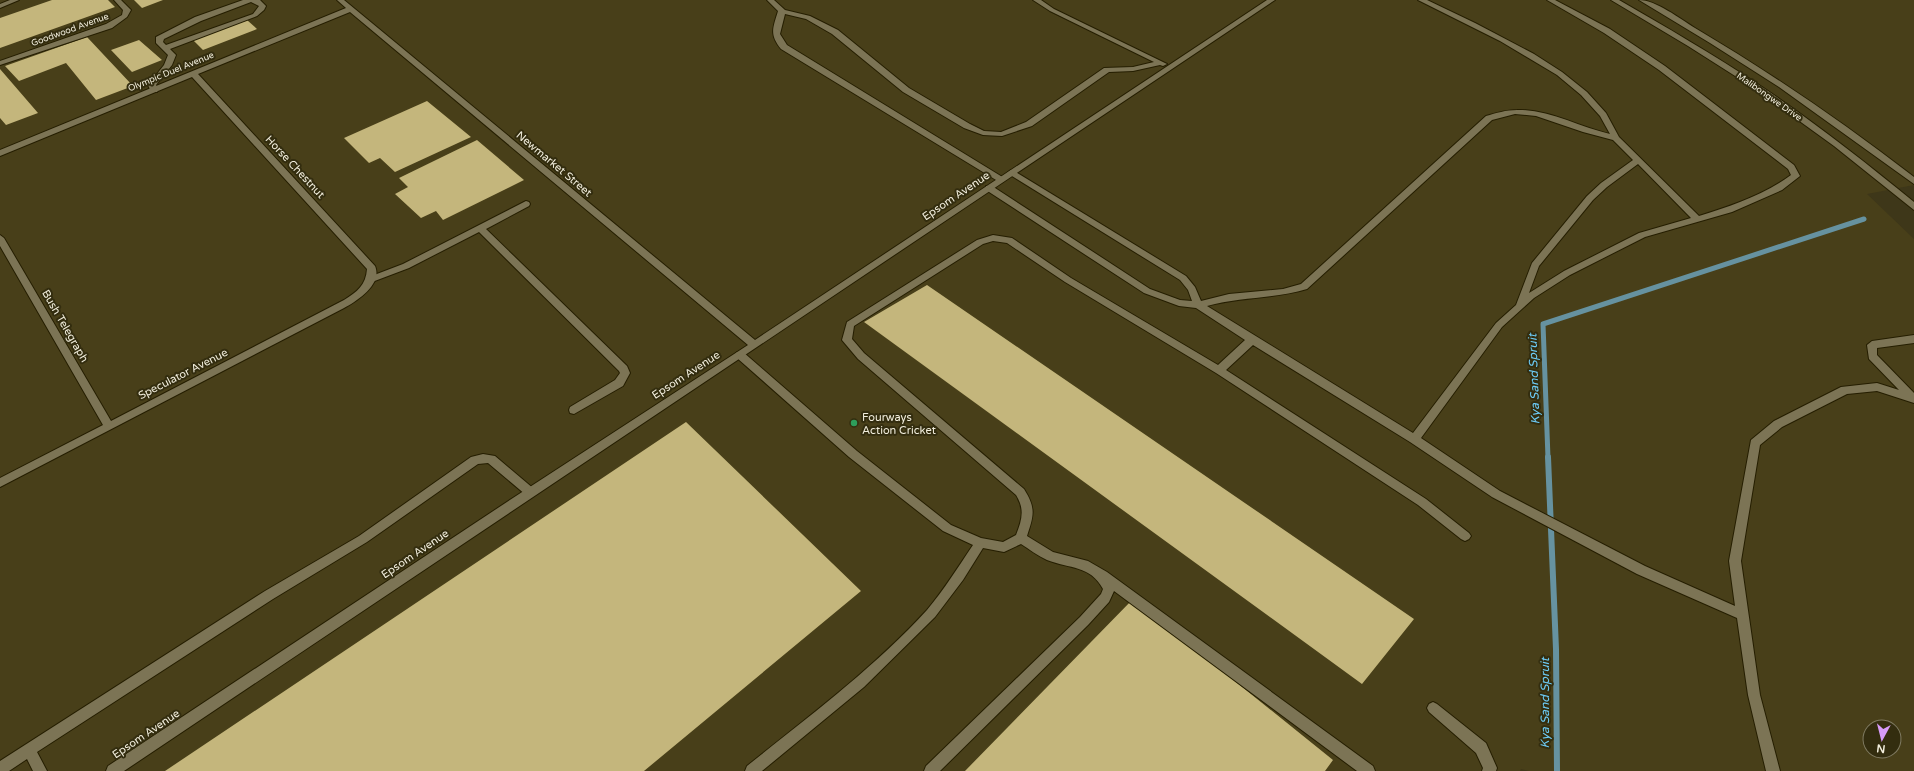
<svg xmlns="http://www.w3.org/2000/svg" width="1914" height="771" font-family="'Varela Round',sans-serif">
	<style>
		.built { fill: #483f19; fill-rule: evenodd }
		.lines { fill: none; stroke-linecap: round; stroke-linejoin: round }
		.stream-far1 { stroke: #6692a0; stroke-width: 5 }
		.stream { stroke: #6692a0; stroke-width: 6 }
		.building { fill: #c4b67c }
		.lane-casing { stroke: #251e01; stroke-width: 2 }
		.street-casing { stroke: #251e01; stroke-width: 2 }
		.secondary-casing { stroke: #251e01; stroke-width: 2 }
		.lane { fill: #7c7455; fill-rule: evenodd }
		.street { fill: #7c7455; fill-rule: evenodd }
		.secondary { fill: #7c7455; fill-rule: evenodd }
		.leisure-dot { fill: #2e9e5b; stroke: #332d0f; stroke-width: 1.5 }
		.labels { text-anchor: middle; dominant-baseline: central; stroke-width: 4; stroke-linejoin: round; paint-order: stroke }
		.far-street-label { font-size: 9px; fill: #f2eedd; stroke: #332d0f }
		.street-label { font-size: 11px; fill: #f2eedd; stroke: #332d0f }
		.poi-label { font-size: 11px; fill: #f2eedd; stroke: #332d0f; text-anchor: start }
		.water-label { font-size: 12px; font-style: italic; fill: #6dccf7; stroke: #332d0f }
	</style>
	<rect width="100%" height="100%" fill="#3e3719"/>
	<path class="built" d="M0,0H1914V185L1867,194L1914,239V771H1529L1521,769L1520,771H0ZM1870,727H1894V751H1870Z"/>
	<g class="lines">
		<path class="stream-far1" d="M1548,458L1543,324L1864,219"/>
		<path class="stream" d="M1548,457L1556,649L1557,771"/>
	</g>
	<path class="building" d="M52,0H108L115,7L0,48V18Z
		M134,0H163L142,8Z
		M247,20L257,29L203,50L193,40Z
		M87,37L133,86L96,100L66,63L19,81L5,66Z
		M139,40L162,60L132,72L111,50Z
		M0,69L38,113L6,125L0,118Z
		M427,101L471,137L395,172L380,158L369,163L344,138Z
		M477,140L524,180L443,220L436,211L421,218L395,194L408,187L399,178Z
		M927,285L1414,619L1362,684L864,322Z
		M686,422L861,591L644,771H165Z
		M1133,599L1333,760L1325,771H965Z"/>
	<g class="lines">
		<g class="lane-casing">
			<path id="lane" d="M114,0H121L131,10L127,17L112,28L0,65V61L106,24L122,15L123,10Z
				M243,0H260L266,6L264,10L257,16L170,49L176,55L172,65L156,85L158,90L157,92H151L148,85L164,65L168,55L156,43V37L195,17ZM251,2L259,6L253,14L166,45L163,42L164,39L201,21Z
				M767,0H774L785,10L810,16L838,30L909,88L970,124L984,131L1001,132L1026,122L1104,68L1133,67L1154,62L1050,11L1033,0H1041L1054,9L1167,64L1163,66L1160,65L1133,71L1109,72L1032,126L1002,136L983,135L964,128L903,92L832,34L806,19L785,14L780,34L787,45L1004,178L1005,180L1001,183L781,49C769,34 773,28 778,11Z
				M1418,0H1427L1475,23L1534,54L1562,72L1587,92L1606,113L1619,137L1699,216C1731,206 1764,195 1791,175L1788,169L1659,70L1604,33L1547,0H1555L1610,29L1665,66L1794,165L1800,176L1782,190L1732,212L1645,237L1570,275L1534,298L1502,327L1421,438L1500,491L1645,566L1735,606L1729,561L1751,440L1774,421L1841,387L1877,383L1899,390L1869,359L1867,345L1872,341L1914,335V343L1877,348V355L1914,393V403L1877,391L1847,394L1782,427L1760,445L1741,561L1760,695L1780,771H1766L1748,695L1737,618L1637,574L1492,497L1410,442L1253,345L1226,370L1426,499L1469,533L1471,536L1469,539L1465,541L1461,539L1418,505L1216,373L1065,282L1007,243L993,241L983,244L854,326L852,339L864,353L1024,489C1036,508 1034,515 1027,536L1053,552L1088,561L1107,572L1373,766L1375,771H1357L1114,591L1109,602L1088,625L940,771H924L926,766L1080,617L1101,594L1103,589C1090,565 1070,569 1047,560C1038,556 1029,549 1021,544L1004,552L983,548L963,580L935,617L864,687L762,771H745L747,766C808,717 874,668 927,610C944,590 958,567 973,545L943,531L849,457L737,358L735,355L737,352H743L857,451L951,525L981,538L1003,542L1016,535C1022,520 1025,509 1016,495L858,359L842,340L847,322L977,240L993,235L1012,238L1071,278L1218,365L1245,340L1196,308L1179,306L1144,293L986,190V186H992L1150,289L1180,300L1192,301L1188,290L1180,280L1007,173L1011,170L1014,171L1186,276L1195,287L1201,301L1229,294L1283,289L1301,284L1486,116C1496,113 1506,110 1517,110C1548,109 1579,127 1610,134L1600,116L1581,95L1557,75L1500,41ZM1515,114L1536,116L1583,132L1613,140L1633,160L1601,183L1587,196L1532,263L1516,305L1496,323L1413,433L1207,306C1240,297 1274,299 1307,289L1492,120ZM1638,164L1691,218L1639,233L1564,271L1529,293L1539,266L1593,200L1607,187Z
				M526,201L529,202L530,204L529,206L486,229L627,366L630,373L623,386L574,414L570,413L569,410L570,407L615,380L620,373L619,371L479,232L409,268L372,282L367,279L369,277L403,264Z
				M483,454L495,456L534,489L535,492L534,495L530,497L526,495L488,463L478,464L367,542L273,599L37,752L47,771H33L27,759L9,771H0V761L265,591L359,536L471,457Z
				M1433,702L1437,704L1486,743L1497,768L1496,771H1482L1483,768L1476,753L1429,712L1427,708L1429,704Z"/>
		</g>
		<g class="street-casing">
			<path id="street" d="M10,0H19L0,8V4Z
				M337,0H344L755,340L1267,0H1275L124,771H106L108,766L516,496L748,345L350,12L198,74L375,266C383,284 357,301 344,308L0,487V478L103,425L0,246V235L4,238L111,421L344,300C357,292 366,285 367,269L192,77L0,156V150L346,8Z"/>
		</g>
		<g class="secondary-casing">
			<path id="secondary" d="M1611,0H1619C1666,27 1714,55 1759,85C1813,121 1864,161 1914,202V210L1834,146L1754,88L1688,46Z
				M1639,0C1656,0 1680,19 1695,28C1771,73 1844,123 1914,177V184L1779,87L1710,43Z"/>
		</g>
		<use href="#lane" class="lane"/>
		<use href="#street" class="street"/>
		<use href="#secondary" class="secondary"/>
	</g>
	<circle class="leisure-dot" cx="854" cy="423" r="4"/>
	<g class="labels">
		<g class="far-street-label">
			<text transform="translate(70 30) rotate(-20)">Goodwood Avenue</text>
			<text transform="translate(171 72) rotate(-22)">Olympic Duel Avenue</text>
			<text transform="translate(1769 97) rotate(35)">Malibongwe Drive</text>
		</g>
		<g class="street-label">
			<text transform="translate(554 164) rotate(40)">Newmarket Street</text>
			<text transform="translate(295 167) rotate(47)">Horse Chestnut</text>
			<text transform="translate(956 196) rotate(-34)">Epsom Avenue</text>
			<text transform="translate(65 326) rotate(60)">Bush Telegraph</text>
			<text transform="translate(183 374) rotate(-27)">Speculator Avenue</text>
			<text transform="translate(686 375) rotate(-33)">Epsom Avenue</text>
			<text transform="translate(415 554) rotate(-34)">Epsom Avenue</text>
			<text transform="translate(146 734) rotate(-34)">Epsom Avenue</text>
		</g>
		<g class="poi-label">
			<text x="862" y="417">Fourways<tspan x="862" dy="13">Action Cricket</tspan></text>
		</g>
		<g class="water-label">
			<text transform="translate(1534 379) rotate(-92)">Kya Sand Spruit</text>
			<text transform="translate(1545 703) rotate(-90)">Kya Sand Spruit</text>
		</g>
	</g>
	<g transform="translate(1882 739) rotate(187)"><circle r="19" fill="#332d0f" stroke="#7f7a61"/>
	<path d="M0-3L7 15L0 10L-7 15Z" fill="#d79bf9"/>
	<text y="-6" font-size="11" font-weight="bold" text-anchor="middle" fill="#f2eedd">N</text>
	</g>
</svg>
